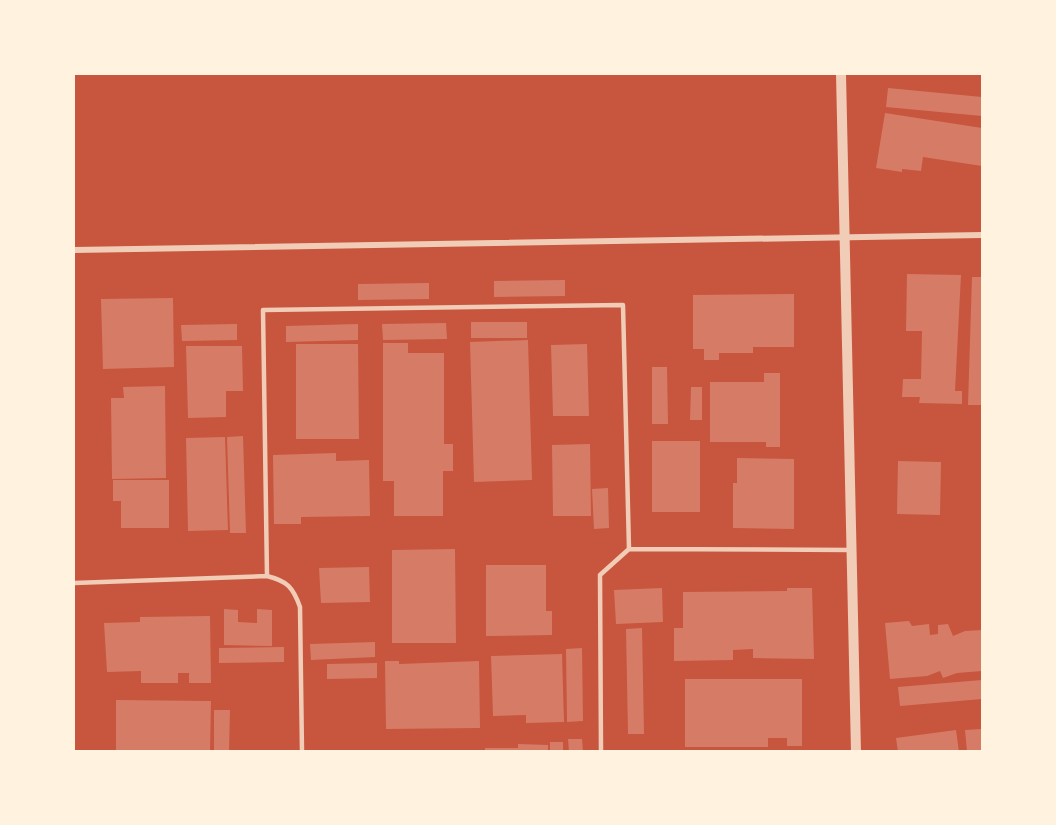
<svg xmlns="http://www.w3.org/2000/svg" width="1056" height="825" font-family="Montserrat,sans-serif">
	<style>
		.building { fill: #d67c66 }
		.lines { fill: none; stroke-linecap: round; stroke-linejoin: round }
		.service { stroke: #f1ccb7; stroke-width: 4.5 }
		.minor { stroke: #f1ccb7; stroke-width: 6 }
		.tertiary { stroke: #f1ccb7; stroke-width: 10 }
	</style>
	<rect width="100%" height="100%" fill="#c8553d"/>
	<path class="building" d="M888,88L982,97V116L886,107Z
		M885,113L982,128V166L923,157L921,171L902,169V172L876,168Z
		M907,274L961,275L955,391H962V404L919,403L920,397H902L903,379H921L922,331H906Z
		M972,277H982V405H968Z
		M565,280V296L494,297V281Z
		M429,283V299L358,300V284Z
		M794,294V347H753V353H719V360H704V349H693V295Z
		M173,298L174,367L103,369L101,299Z
		M471,322H527V338H471Z
		M446,323L447,339L383,340L382,324Z
		M237,324V340L182,341L181,325Z
		M358,324V340L286,342V326Z
		M528,340L532,480L474,482L470,342Z
		M383,343H408V353H444V444H453V471H443V516H394V481H383Z
		M296,344H358L359,439H296Z
		M587,344L589,416H553L551,345Z
		M186,346H242L243,391H226V417L188,418Z
		M652,367H667L668,424H652Z
		M764,373H780V447H766V442H710V382H764Z
		M165,386L166,478L112,479L111,398H124L123,387Z
		M691,387H702V420H690Z
		M243,436L246,533H230L227,437Z
		M225,437L228,530L188,531L186,438Z
		M652,441H700V512H652Z
		M590,444L591,516H553L552,445Z
		M336,453V461L369,460L370,516L301,517V524H274L273,455Z
		M737,458L794,459V529L733,528V483H737Z
		M898,461L941,462L940,515L897,514Z
		M113,480H169V528H121V501H113Z
		M608,488L609,528L594,529L592,489Z
		M455,549L456,643H392V550Z
		M486,565H546V611H552V635L486,636Z
		M369,567L370,602L321,603L319,568Z
		M662,588L663,622L616,624L614,590Z
		M787,588H812L814,659L753,658V649L733,650V660L674,661V628H683V592L787,591Z
		M224,609L238,610V622L257,623V609L272,610V646L224,645Z
		M210,616L211,683H189V673H178V683H141V671L107,672L104,623L140,622V617Z
		M909,621L912,626L929,624L930,635L938,634V625L948,624L953,636L965,631L982,630V671L957,673L943,678L940,671L927,676L890,679L885,623Z
		M642,628L644,734H628L626,629Z
		M375,642V657L311,660L310,644Z
		M284,647V662L219,663V648Z
		M582,648L583,721L567,722L566,649Z
		M562,654L564,722L526,723V715L493,716L491,656Z
		M385,661H399V664L479,661L480,728L386,729Z
		M377,663V678L327,679V664Z
		M685,679H802V746H787V738H768V747H685Z
		M982,680V699L900,706L898,687Z
		M116,700L211,701L210,752H116Z
		M214,710H230L229,752H214Z
		M982,729V752H967L965,730Z
		M956,730L959,752H898L896,738Z
		M568,739H582L583,752H569Z
		M550,742H563V752H550Z
		M518,744L548,745V752H485V748H518Z"/>
	<g class="lines">
		<path class="service" d="M629,549L852,550
			M267,576L263,310L623,305L629,549
			M74,583L267,576C287,581 293,587 300,607L302,752
			M601,752L600,575L629,549"/>
		<path class="minor" d="M74,250L982,235"/>
		<path class="tertiary" d="M841,74L856,752"/>
	</g>
	<rect width="1056" height="825" fill="none" stroke="#fff3e0" stroke-width="150"/>
</svg>
